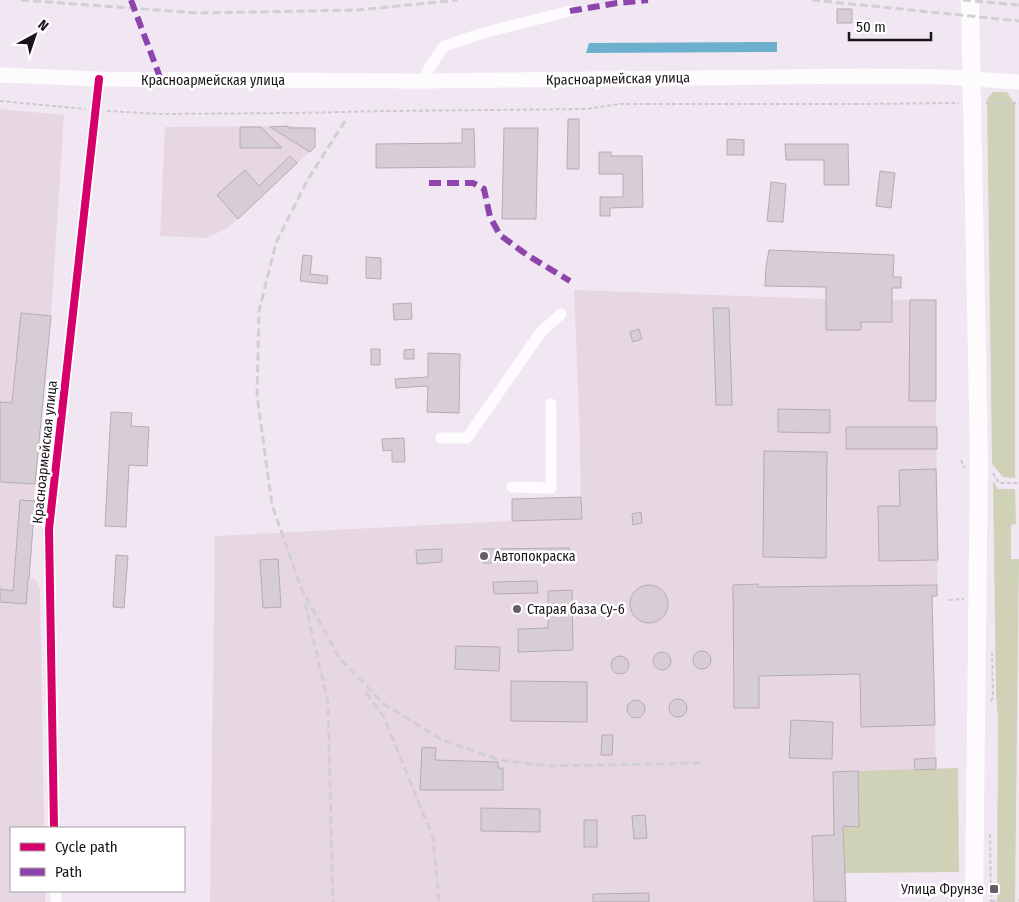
<svg xmlns="http://www.w3.org/2000/svg" width="1019" height="902" font-family="'Fira Sans Condensed',sans-serif">
	<style>
		.industrial { fill: #e7d7e2 }
		.green { fill: #cfd2b6 }
		.water { fill: #6db0ce }
		.building { fill: #d7cdd5; stroke: #b5acb3 }
		.lines { fill: none; stroke-linecap: round; stroke-linejoin: round }
		.path { stroke: #cec9ce; stroke-width: 2; stroke-dasharray: 4 2.5; stroke-linecap: butt }
		.minor { stroke: #fdfbfd; stroke-width: 11 }
		.major { stroke: #fdfbfd; stroke-width: 15 }
		.highway { stroke: #fdfbfd; stroke-width: 18 }
		.rail { stroke: #d2cfd2; stroke-width: 3; stroke-dasharray: 8 4; stroke-linecap: butt }
		.quiet { stroke: #8e44ad; stroke-width: 6; stroke-dasharray: 12 6; stroke-linecap: butt }
		.cycleway-casing { stroke: #fff; stroke-width: 11 }
		.cycleway { stroke: #d6006c; stroke-width: 8 }
		.poi-dot { fill: #655e66; stroke: #fff; stroke-width: 2 }
		.labels { text-anchor: middle; dominant-baseline: central; stroke-width: 5; stroke-linejoin: round; paint-order: stroke }
		.street-label { font-size: 14px; fill: #1a141a; stroke: #fff }
		.poi-label { font-size: 14px; fill: #1a141a; stroke: #fff; text-anchor: start }
	</style>
	<rect width="100%" height="100%" fill="#f1e7f2"/>
	<path class="industrial" d="M0,109L64,115L51,316L35,484L29,578L36,580L40,588L44,828H11V891H45V902H0Z
		M288,126L315,128V147L238,219L226,229L206,238L160,236L165,127Z
		M574,290L826,299L936,300V401L938,560L937,574V596L932,597L936,769L858,772L859,827H843L846,902H210L215,536L512,521L581,519L580,439Z"/>
	<path class="green" d="M993,92H1007L1015,105V478L1003,477L992,464L987,99Z
		M993,481L998,489H1015L1016,524L1011,525V559H1019L1015,902H997L998,719L996,695Z
		M958,768L959,872L845,873L843,826H859L858,771Z"/>
	<path class="water" d="M777,42V52L586,53L589,43Z"/>
	<path class="building" d="M837,9H852V23H837Z
		M568,119H579V169H567Z
		M288,126V128H315V147L310,152L270,127Z
		M240,127H261L282,148H240Z
		M504,128H538L536,219H502Z
		M462,129H474L475,167L376,168V144L462,143Z
		M727,139L744,140V155H727Z
		M785,144H848L849,185H824V160H786Z
		M599,152H611V156H642L643,207L610,208V216H600V197H623V174H599Z
		M290,156L297,163L238,219L217,195L245,170L259,186Z
		M880,171L895,173L891,208L876,206Z
		M771,182L786,184L783,222L767,221Z
		M769,250L894,255L893,277H901V288H892V322H861V330H826V287L765,286L766,267Z
		M303,255L312,256L310,274L328,276L327,284L300,281Z
		M366,257L381,258V279L366,278Z
		M910,300H936V401H909Z
		M411,303L412,319L394,320L393,304Z
		M713,308H729L732,405H716Z
		M21,313L51,316L35,484L0,482V402L12,403Z
		M639,329L642,339L633,342L630,332Z
		M371,349H380V365H371Z
		M414,349V359H404V350Z
		M428,353L460,354L459,413L427,412L428,386L396,388L395,379L428,377Z
		M778,409L830,410V433L778,432Z
		M111,412L132,413L131,426L149,427L147,466L129,465L126,527L105,526Z
		M846,427H937V449H846Z
		M404,438L405,462H392V450L383,451L382,439Z
		M764,451L827,452L826,558L763,557Z
		M936,469L938,560L879,561L878,506H900L899,470Z
		M581,497L582,519L512,521V499Z
		M20,500L35,501L29,579H28L26,604L0,602V589L13,591Z
		M641,512L642,523L633,525L632,514Z
		M569,548L570,562L483,563V549Z
		M442,549V562L417,564L416,550Z
		M116,555L128,556L124,608L113,607Z
		M278,559L281,607L263,608L260,560Z
		M537,581L538,593L494,594L493,582Z
		M758,584V587L937,585V596H932L935,725L861,727L860,674L759,676V708H734L733,585Z
		M630 604a19 19 0 1 1 38 0a19 19 0 1 1-38 0Z
		M572,590L573,650L518,652V629L548,628V591Z
		M456,646L500,647L499,671L455,669Z
		M693 660a9 9 0 1 1 18 0a9 9 0 1 1-18 0Z
		M653 661a9 9 0 1 1 18 0a9 9 0 1 1-18 0Z
		M611 665a9 9 0 1 1 18 0a9 9 0 1 1-18 0Z
		M511,681L587,682V722L511,721Z
		M669 708a9 9 0 1 1 18 0a9 9 0 1 1-18 0Z
		M627 709a9 9 0 1 1 18 0a9 9 0 1 1-18 0Z
		M791,720L833,722L832,759L789,758Z
		M602,735H613L612,755H601Z
		M422,747L436,748L435,760L498,762V768H503V790H420Z
		M936,758V769L915,770L914,759Z
		M858,771L859,827L843,826L846,902H814L812,836L834,835L833,772Z
		M481,808L540,809V832L481,831Z
		M645,815L647,838L634,839L632,816Z
		M584,820H597V847H584Z
		M649,893V902H593V894Z"/>
	<g class="lines">
		<path class="path" d="M0,101L85,109
			M986,103H1019
			M107,111L160,114L292,113L390,111L587,109L619,104H864L959,103
			M961,460L964,468
			M993,473L999,483H1019
			M949,600L964,599
			M991,701L993,697L992,653
			M990,834L991,902
			M992,901L1005,899L1019,900"/>
		<path class="minor" d="M424,81L428,70L444,46L483,33L570,11
			M441,438H467L541,332L561,314
			M512,487L551,488V404
			M54,828L49,529L99,79
			M55,891L56,902"/>
		<path class="major" d="M0,75L99,79L424,81L863,76L946,77L1019,82"/>
		<path class="highway" d="M970,0L979,459L974,902"/>
		<path class="rail" d="M21,0L198,13L358,10L458,0
			M812,0L1019,21
			M963,0L1019,5
			M345,121L308,179L276,243L259,311L257,395L272,505L301,588L340,659L384,704L442,740L500,760L549,766L703,763
			M305,603L328,703L333,902
			M366,693L384,717L433,838L439,902"/>
		<path class="quiet" d="M131,0L161,80
			M570,11L617,3L648,0
			M429,183H473L484,189L490,217L500,235L527,255L570,281"/>
		<g class="cycleway-casing">
			<path id="cycleway" d="M54,828L49,529L99,79"/>
		</g>
		<use href="#cycleway" class="cycleway"/>
	</g>
	<g class="poi-dot">
		<circle cx="484" cy="556" r="5"/>
		<circle cx="517" cy="609" r="5"/>
		<rect x="989" y="884" width="10" height="10" rx="2.5"/>
	</g>
	<g class="labels">
		<g class="street-label">
			<text transform="translate(618 79) rotate(-1)">Красноармейская улица</text>
			<text x="213" y="80">Красноармейская улица</text>
			<text transform="translate(45 452) rotate(-84)">Красноармейская улица</text>
		</g>
		<g class="poi-label">
			<text x="494" y="556">Автопокраска</text>
			<text x="527" y="609">Старая база Су-6</text>
			<text x="984" y="889" text-anchor="end">Улица Фрунзе</text>
		</g>
	</g>
	<rect x="10" y="827" width="175" height="65" fill="#ffffff" stroke="#a3a1a3"/>
	<rect x="20" y="843" width="25" height="8" fill="#d6006c" stroke="#a3a1a3"/>
	<text x="55" y="852" font-size="15" fill="#1a141a">Cycle path</text>
	<rect x="20" y="868" width="25" height="8" fill="#8e44ad" stroke="#a3a1a3"/>
	<text x="55" y="877" font-size="15" fill="#1a141a">Path</text>
	<g transform="translate(35 35) rotate(40)" stroke="#ffffff" stroke-width="4" paint-order="stroke">
	<path d="M0-4L9 19L0 12L-9 19Z" fill="#1a141a"/>
	<text y="-8" font-size="14" font-weight="bold" text-anchor="middle" fill="#1a141a">N</text>
	</g>
	<path d="M849 32v8h82v-8" fill="none" stroke="#1a141a" stroke-width="2.5"/>
	<text x="856" y="32" font-size="15" fill="#1a141a" stroke="#ffffff" stroke-width="4" paint-order="stroke">50 m</text>
</svg>
